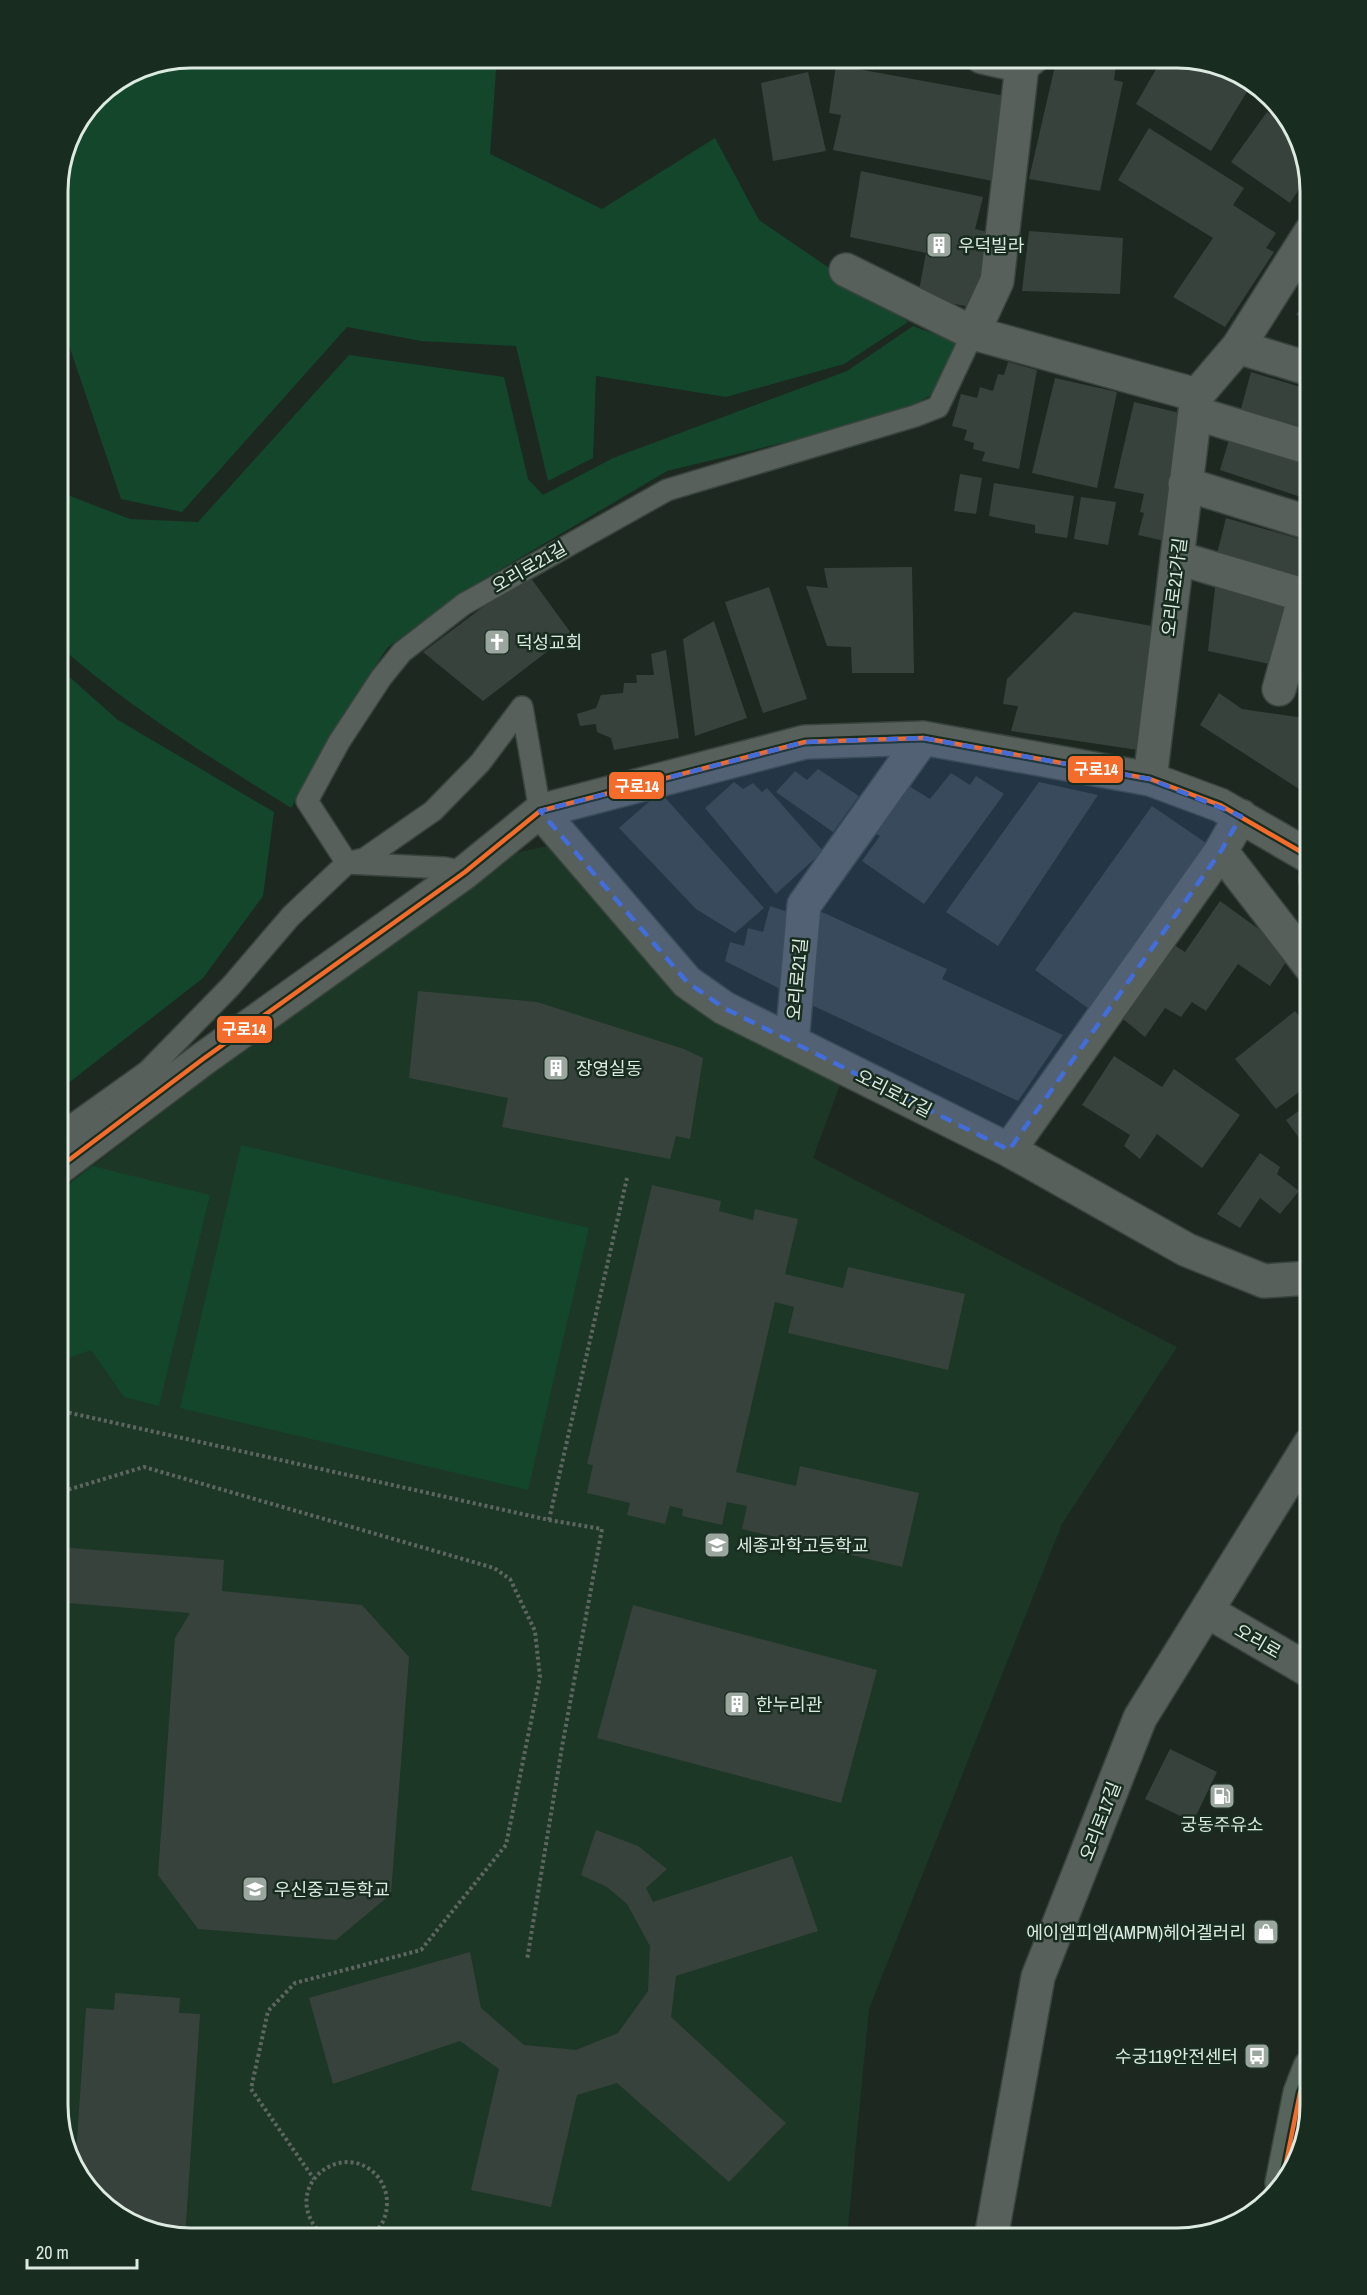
<svg xmlns="http://www.w3.org/2000/svg" width="1367" height="2295" font-family="'Archivo Narrow','Noto Sans KR',sans-serif">
	<style>
		.built { fill: #1c3726 }
		.green { fill: #13462b }
		.building { fill: #38423c }
		.lines { fill: none; stroke-linecap: round; stroke-linejoin: round }
		.lane-casing { stroke: #3a443e; stroke-width: 24 }
		.street-casing { stroke: #3a443e; stroke-width: 36 }
		.secondary-casing { stroke: #3a443e; stroke-width: 36 }
		.path { stroke: #5e6661; stroke-width: 4; stroke-dasharray: 3 3; stroke-linecap: butt }
		.lane { stroke: #57605a; stroke-width: 21 }
		.street { stroke: #57605a; stroke-width: 33 }
		.secondary { stroke: #56645c; stroke-width: 33 }
		.bus-1-casing { stroke: #182d20; stroke-width: 9 }
		.bus-1 { stroke: #f36c2b; stroke-width: 4.5 }
		.marked { fill: #436dda; fill-opacity: 0.2; stroke: #436dda; stroke-width: 4.5; stroke-dasharray: 12 8; stroke-linejoin: round }
		.labels { text-anchor: middle; dominant-baseline: central; stroke-width: 5; stroke-linejoin: round; paint-order: stroke }
		.poi-label { font-size: 18px; fill: #ddeae1; stroke: #182d20; text-anchor: start }
		.street-label { font-size: 18px; fill: #ddeae1; stroke: #182d20 }
		.rim { fill: none; stroke: #ddeae1; stroke-width: 3 }
		.line-badge { stroke: #182d20; stroke-width: 2 }
		.badge-label { font-size: 16px; text-anchor: middle; font-weight: bold; fill: #fff }
	</style>
	<rect width="100%" height="100%" fill="#1d2821"/>
	<path class="built" d="M552,845L631,935L843,1077L813,1158L1177,1347L1062,1524L869,2009L847,2238H182L116,2215L71,2163L57,2104V1193L371,953L515,853Z"/>
	<path class="green" d="M191,57H497L490,154L602,209L715,138L759,220L908,322L844,364L726,397L596,376L593,458L548,481L516,346L421,341L347,327L182,512L121,499L57,310V182L67,139L96,96L140,67Z
		M913,326L962,344L936,392L897,415L667,471L459,594L387,648L372,671L291,808C211,758 128,707 57,644V491L130,519L198,522L349,355L504,377L528,479L543,495L613,458L847,371Z
		M57,666L118,720L274,812L263,896L203,978L57,1092Z
		M241,1145L589,1228L528,1490L180,1408Z
		M92,1166L210,1195L159,1406L124,1397L91,1350L57,1362V1193Z"/>
	<path class="building" d="M1057,57H1117L1114,80L1123,82L1100,191L1029,179Z
		M1163,57H1185L1233,74L1251,85L1211,151L1136,104Z
		M836,65L1011,97L998,182L833,150L841,115L829,113Z
		M808,72L826,151L773,161L761,83Z
		M1267,112L1296,132L1307,177L1290,203L1231,162Z
		M1149,128L1244,188L1233,205L1276,233L1266,248L1274,252L1225,327L1173,297L1213,238L1118,180Z
		M861,171L983,197L975,229L992,233L974,308L918,296L926,253L850,237Z
		M1029,231L1123,238L1120,294L1022,291Z
		M1310,294V319L1296,315Z
		M1008,362L1037,370L1019,469L982,461L985,452L973,449L974,443L964,440L967,430L952,426L961,394L977,398L980,387L993,391L998,374L1004,375Z
		M1251,372L1310,390V429L1241,409Z
		M1055,378L1117,392L1097,488L1032,473Z
		M1134,402L1180,413L1173,447L1179,449L1169,542L1138,535L1144,513L1140,512L1144,494L1114,488Z
		M1231,433L1310,457V500L1220,470Z
		M960,474L982,478L976,514L954,511Z
		M994,483L1074,496L1067,538L1035,533V525L989,516Z
		M1081,497L1116,502L1108,545L1074,539Z
		M1226,518L1310,542V589L1215,562Z
		M912,567L914,673H852L851,647L827,646L806,586L828,588L824,568Z
		M530,577L571,633L483,701L423,652L487,604Z
		M1216,579L1296,603L1279,666L1208,651Z
		M769,587L807,699L763,713L725,602Z
		M1074,612L1152,626L1138,750L1011,731L1018,706L1003,704L1007,679Z
		M714,621L747,718L695,736L683,639Z
		M1310,628V656L1301,657Z
		M666,650L679,738L614,750L611,738L597,732L596,724L580,726L577,714L596,708L601,695L623,693L624,683H637L636,675H654L651,654Z
		M1219,693L1242,709L1310,719V796L1200,725Z
		M818,769L859,796L833,832L776,792L795,771L807,780Z
		M951,773L970,785L976,776L1004,794L924,904L862,861L880,836L870,830L904,783L930,799Z
		M734,782L743,789L753,783L762,792L767,788L823,851L776,894L705,808Z
		M1039,782L1098,795L998,946L946,912Z
		M660,792L764,908L735,933L696,909L619,828Z
		M1152,806L1209,845L1092,1011L1035,970Z
		M1302,872L1310,874V906L1298,882V874Z
		M789,897H798L788,993L725,961L730,942L744,946L748,928L763,932L770,906L788,912Z
		M1220,901L1292,953L1270,986L1238,964L1206,1011L1192,1002L1181,1017L1165,1008L1145,1037L1123,1019L1174,945L1185,952Z
		M813,908L947,969L942,979L1063,1035L1018,1101L805,1002Z
		M418,991L537,1002L684,1049L703,1058L690,1139L676,1136L670,1159L502,1127L508,1098L409,1078Z
		M1295,1011L1309,1027L1310,1026V1084L1276,1109L1235,1059Z
		M1114,1056L1162,1087L1174,1069L1240,1115L1202,1168L1157,1134L1140,1159L1124,1146L1130,1135L1082,1105Z
		M1310,1103V1153L1286,1120Z
		M1260,1153L1280,1167L1277,1174L1299,1191L1280,1214L1260,1198L1240,1228L1217,1214Z
		M652,1185L721,1201L719,1211L753,1220L755,1209L798,1219L785,1274L843,1288L848,1267L965,1294L948,1370L788,1333L794,1307L775,1302L736,1472L796,1486L800,1466L919,1493L902,1567L742,1529L747,1506L727,1502L722,1525L682,1516L683,1509L670,1506L665,1524L627,1515L630,1503L587,1493L593,1465L587,1464Z
		M58,1547L224,1560L222,1591L362,1605L409,1657L391,1894L336,1940L198,1929L158,1875L175,1638L190,1613L57,1602Z
		M633,1605L877,1670L841,1803L597,1738Z
		M1170,1749L1217,1772L1193,1822L1145,1799Z
		M596,1830L638,1846L667,1869L646,1888L653,1902L792,1856L818,1931L676,1976L671,2017L786,2123L729,2182L617,2083L577,2095L551,2207L471,2190L499,2069L460,2041L333,2084L309,1998L470,1952L481,2008L524,2045L576,2050L618,2033L648,1991L650,1946L627,1904L607,1887L581,1875Z
		M115,1993L180,1998L179,2013L200,2014L185,2238L116,2215L75,2169L86,2008L114,2010Z"/>
	<g class="lines">
		<g class="lane-casing">
			<path id="lane" d="M465,872L445,868L347,863L307,801L339,742L381,678L402,652L464,604L667,490L915,416L938,407L973,333
				M78,1153L64,1131L148,1071L231,986L291,916L347,863L364,859L433,811L480,763L522,707L540,811
				M57,1823V1808"/>
		</g>
		<g class="street-casing">
			<path id="street" d="M982,57L1022,66
				M1033,57L1022,66L997,281L973,333L1197,395
				M846,270L973,333
				M1238,347L1310,369
				M1195,413L1310,448
				M1185,484L1310,523
				M1178,558L1310,597
				M1279,689L1305,596
				M1150,779L1197,395L1238,347L1310,233
				M540,811L687,982L724,1008L1009,1150L1187,1250L1264,1281L1310,1278
				M1221,851L1310,966
				M792,1042L804,905L923,738
				M1009,1150L1221,851L1241,816
				M57,1169L203,1059L465,872L540,811L805,742L923,738L1150,779L1220,805L1310,857
				M1207,1611L1310,1671
				M991,2238L1038,1977L1140,1718L1310,1444"/>
		</g>
		<g class="secondary-casing">
			<path id="secondary" d="M1282,2183L1300,2093L1310,2067"/>
		</g>
		<path class="path" d="M57,1410L549,1520L602,1529L562,1747L527,1960
			M57,1493L144,1467L494,1568L510,1579L535,1631L540,1677L506,1845L421,1950L295,1983L268,2011L251,2089L314,2179
			M549,1520L627,1178
			M375,2233L384,2238
			M325,2238C273,2190 343,2135 378,2177C384,2185 387,2193 387,2203C387,2218 380,2230 368,2238"/>
		<use href="#lane" class="lane"/>
		<use href="#street" class="street"/>
		<use href="#secondary" class="secondary"/>
		<g class="bus-1-casing">
			<path id="bus-1" d="M57,1169L203,1059L465,872L540,811L805,742L923,738L1150,779L1220,805L1310,857
				M1282,2183L1300,2093L1310,2067"/>
		</g>
		<use href="#bus-1" class="bus-1"/>
	</g>
	<path class="marked" d="M923,738L1150,779L1241,816L1221,851L1009,1150L724,1008L687,982L540,811L805,742Z"/>
	<defs>
		<g id="building-square" transform="scale(1.35)"><rect x="-9" y="-9" width="18" height="18" rx="4" fill="#9aa69e" stroke="#182d20"/><path d="M-4-6H4V6H1V3H-1V6H-4ZM-2.5-4.3h1.7v1.8h-1.7ZM.8-4.3h1.7v1.8H.8ZM-2.5-1h1.7V.8h-1.7ZM.8-1h1.7V.8H.8Z" fill="#fff"/></g>
		<g id="church-square" transform="scale(1.35)"><rect x="-9" y="-9" width="18" height="18" rx="4" fill="#9aa69e" stroke="#182d20"/><path d="M-1.2-6h2.4v3.5h3.3v2.4h-3.3V6h-2.4V-.1h-3.3v-2.4h3.3Z" fill="#fff"/></g>
		<g id="school-square" transform="scale(1.35)"><rect x="-9" y="-9" width="18" height="18" rx="4" fill="#9aa69e" stroke="#182d20"/><path d="M0-5L7-2L0 1L-7-2ZM-4 1L0 2.5L4 1V4Q0 6-4 4Z" fill="#fff"/></g>
		<g id="fuel-square" transform="scale(1.35)"><rect x="-9" y="-9" width="18" height="18" rx="4" fill="#9aa69e" stroke="#182d20"/><path d="M-5.5-6h7V0h2V4h1.3V-2.5L3-4.5l.8-.8L6-3V5H2.5V1h-1V6h-7ZM-4.2-4.7v3.2H.2V-4.7Z" fill="#fff"/></g>
		<g id="shop-square" transform="scale(1.35)"><rect x="-9" y="-9" width="18" height="18" rx="4" fill="#9aa69e" stroke="#182d20"/><path d="M-5-2.5h2.3a2.7 3.5 0 0 1 5.4 0H5L5.5 6h-11ZM-1.5-2.5h3a1.5 2.3 0 0 0-3 0Z" fill="#fff"/></g>
		<g id="bus-square" transform="scale(1.35)"><rect x="-9" y="-9" width="18" height="18" rx="4" fill="#9aa69e" stroke="#182d20"/><path d="M-5-6H5V4H4V6H2V4H-2V6H-4V4H-5ZM-3.5-4V0h7V-4ZM-3.5 1.2v1.5H-2V1.2ZM2 1.2v1.5H3.5V1.2Z" fill="#fff"/></g>
	</defs>
	<g fill-rule="evenodd">
		<use href="#building-square" x="939" y="245"/>
		<use href="#church-square" x="497" y="642"/>
		<use href="#building-square" x="556" y="1068"/>
		<use href="#school-square" x="717" y="1545"/>
		<use href="#building-square" x="737" y="1704"/>
		<use href="#fuel-square" x="1222" y="1796"/>
		<use href="#school-square" x="255" y="1889"/>
		<use href="#shop-square" x="1266" y="1932"/>
		<use href="#bus-square" x="1257" y="2056"/>
	</g>
	<g class="labels">
		<g class="poi-label">
			<text x="958" y="245">우덕빌라</text>
			<text x="516" y="642">덕성교회</text>
			<text x="576" y="1068">장영실동</text>
			<text x="736" y="1545">세종과학고등학교</text>
			<text x="756" y="1704">한누리관</text>
			<text x="1222" y="1824" text-anchor="middle">궁동주유소</text>
			<text x="274" y="1889">우신중고등학교</text>
			<text x="1246" y="1932" text-anchor="end">에이엠피엠(AMPM)헤어겔러리</text>
			<text x="1238" y="2056" text-anchor="end">수궁119안전센터</text>
		</g>
		<g class="street-label">
			<text transform="translate(529 567) rotate(-30)">오리로21길</text>
			<text transform="translate(1174 587) rotate(-83)">오리로21가길</text>
			<text transform="translate(797 979) rotate(-85)">오리로21길</text>
			<text transform="translate(894 1093) rotate(27)">오리로17길</text>
			<text transform="translate(1258 1641) rotate(30)">오리로</text>
			<text transform="translate(1100 1821) rotate(-69)">오리로17길</text>
		</g>
	</g>
	<path d="M0 0H1367V2295H0ZM191 68H1177A123 123 0 0 1 1300 191V2105A123 123 0 0 1 1177 2228H191A123 123 0 0 1 68 2105V191A123 123 0 0 1 191 68Z" fill="#182d20" fill-rule="evenodd"/>
	<path class="rim" d="M191 68H1177A123 123 0 0 1 1300 191V2105A123 123 0 0 1 1177 2228H191A123 123 0 0 1 68 2105V191A123 123 0 0 1 191 68Z"/>
	<g class="line-badge">
		<rect x="1067" y="755" width="57" height="29" rx="6" fill="#f36c2b"/>
		<rect x="608" y="771" width="57" height="29" rx="6" fill="#f36c2b"/>
		<rect x="216" y="1015" width="57" height="29" rx="6" fill="#f36c2b"/>
	</g>
	<g class="badge-label">
		<text x="1096" y="775">구로14</text>
		<text x="637" y="792">구로14</text>
		<text x="244" y="1035">구로14</text>
	</g>
	<path d="M27 2259v9h110v-9" fill="none" stroke="#ddeae1" stroke-width="3"/>
	<text x="36" y="2259" font-size="18" fill="#ddeae1" stroke="#182d20" stroke-width="4.5" paint-order="stroke">20 m</text>
</svg>
